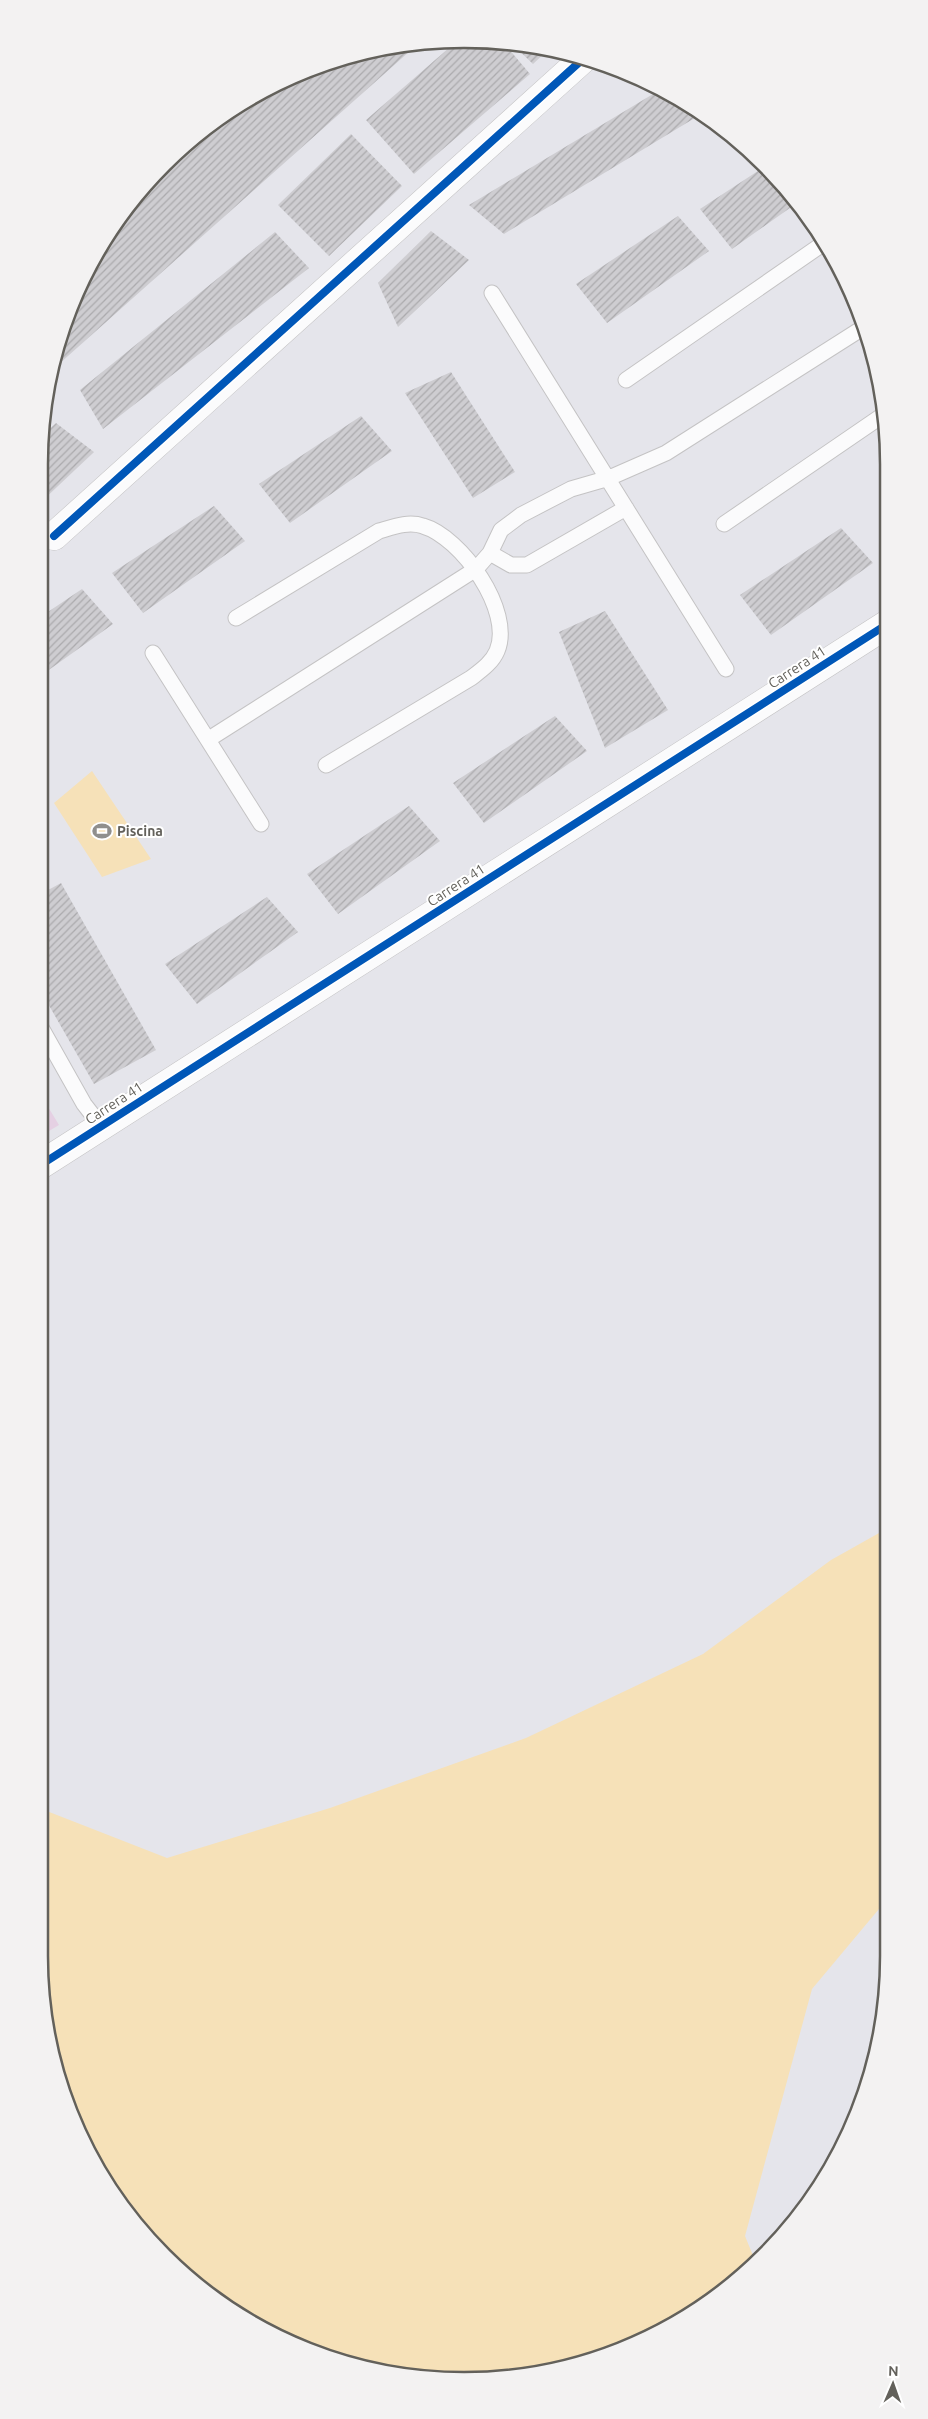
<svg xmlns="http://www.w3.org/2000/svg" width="928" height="2419" font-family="Ubuntu,sans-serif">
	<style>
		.pitch { fill: #e5d0e3 }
		.water { fill: #f6e1b8 }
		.building { fill: url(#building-hatch) }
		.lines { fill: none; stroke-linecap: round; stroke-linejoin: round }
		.service-casing { stroke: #c4c3c4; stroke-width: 17 }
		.minor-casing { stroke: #c4c3c4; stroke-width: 29 }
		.service { stroke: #fbfbfc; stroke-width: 15 }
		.minor { stroke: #fbfbfc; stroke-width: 28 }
		.cycleway-casing { stroke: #fff; stroke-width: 11 }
		.cycleway { stroke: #0057b8; stroke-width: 8 }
		.labels { text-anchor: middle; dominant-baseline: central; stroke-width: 4; stroke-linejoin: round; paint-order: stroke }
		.street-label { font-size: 14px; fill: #63615b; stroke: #fff }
		.poi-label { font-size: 14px; font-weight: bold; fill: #63615b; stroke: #fff; text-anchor: start }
		.rim { fill: none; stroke: #63615b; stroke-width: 2.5 }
	</style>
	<defs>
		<pattern id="building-hatch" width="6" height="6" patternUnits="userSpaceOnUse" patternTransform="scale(1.25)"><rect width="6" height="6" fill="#cecdd1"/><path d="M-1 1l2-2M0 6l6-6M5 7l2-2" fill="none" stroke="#abaaad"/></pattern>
	</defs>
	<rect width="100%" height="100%" fill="#e5e5eb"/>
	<path class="pitch" d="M39,1092L59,1125L39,1137Z"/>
	<path class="water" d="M92,771L151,859L102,877L54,803Z
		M888,1528L889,1897L812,1989L745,2236L754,2258L700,2309L627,2348L547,2372L408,2377L328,2358L252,2323L144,2235L96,2167L61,2092L39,1955V1808L167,1858L330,1808L526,1738L703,1654L831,1560Z"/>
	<path class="building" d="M492,40L502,41L530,74L414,174L366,120L457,41Z
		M409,42H420L59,364L53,358L83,276L127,205L192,138L252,96L328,61Z
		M511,43L539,48L549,49L533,64Z
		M658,91L703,113L504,234L469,205Z
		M351,134L402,186L329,256L278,205Z
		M764,167L784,184L797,203L732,249L700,209Z
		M678,216L709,251L607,323L576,284Z
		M431,231L469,260L398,327L378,283Z
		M275,232L309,268L103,429L80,390Z
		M451,372L515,472L473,498L405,393Z
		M361,416L392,451L290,523L259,484Z
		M56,423L94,452L39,504V464L42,436Z
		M214,506L245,541L143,613L112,573Z
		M841,528L873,563L771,635L740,595Z
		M82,589L113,624L39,677V618Z
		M605,611L668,710L605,748L559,632Z
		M555,716L587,751L484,823L453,783Z
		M409,806L440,841L338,914L307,874Z
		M61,883L156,1050L94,1084L39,988V895Z
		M267,897L298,932L197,1004L165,964Z"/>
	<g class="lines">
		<g class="service-casing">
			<path id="service" d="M492,293L726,669
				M626,380L824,243
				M724,524L886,413
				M490,553L511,565H527L626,508
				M236,618L379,531C393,527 408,521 423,526C461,537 514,611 497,651C492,663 480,671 471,678L326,765
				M153,653L261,824
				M209,739L476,569L490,553L501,530L521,515L571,489L609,478L666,453L861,329
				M39,1024L84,1104L101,1126"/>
		</g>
		<g class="minor-casing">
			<path id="minor" d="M54,536L584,58
				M39,1166L886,625"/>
		</g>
		<use href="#service" class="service"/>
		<use href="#minor" class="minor"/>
		<g class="cycleway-casing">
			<path id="cycleway" d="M54,536L584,58
				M39,1166L886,625"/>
		</g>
		<use href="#cycleway" class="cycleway"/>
	</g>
	<defs>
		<g id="stadium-bare" transform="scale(1.5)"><path d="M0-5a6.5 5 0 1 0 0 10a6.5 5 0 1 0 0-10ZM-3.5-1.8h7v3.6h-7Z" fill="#908f8d" stroke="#fff" stroke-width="2.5" paint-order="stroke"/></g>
	</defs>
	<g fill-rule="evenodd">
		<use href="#stadium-bare" x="102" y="831"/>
	</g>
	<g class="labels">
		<g class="street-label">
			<text transform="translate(797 667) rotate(-33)">Carrera 41</text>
			<text transform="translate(456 885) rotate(-33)">Carrera 41</text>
			<text transform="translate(114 1103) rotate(-33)">Carrera 41</text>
		</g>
		<g class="poi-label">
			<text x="117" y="831">Piscina</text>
		</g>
	</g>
	<path d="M0 0H928V2419H0ZM464 48H464A416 416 0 0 1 880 464V1956A416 416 0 0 1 464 2372H464A416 416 0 0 1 48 1956V464A416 416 0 0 1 464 48Z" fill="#f3f2f2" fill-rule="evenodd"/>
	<path class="rim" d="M464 48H464A416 416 0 0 1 880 464V1956A416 416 0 0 1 464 2372H464A416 416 0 0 1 48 1956V464A416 416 0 0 1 464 48Z"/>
	<g transform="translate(893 2384) rotate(2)" stroke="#ffffff" stroke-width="4" paint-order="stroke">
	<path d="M0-4L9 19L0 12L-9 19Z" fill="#63615b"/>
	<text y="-8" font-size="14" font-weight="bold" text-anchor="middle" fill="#63615b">N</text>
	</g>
</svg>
